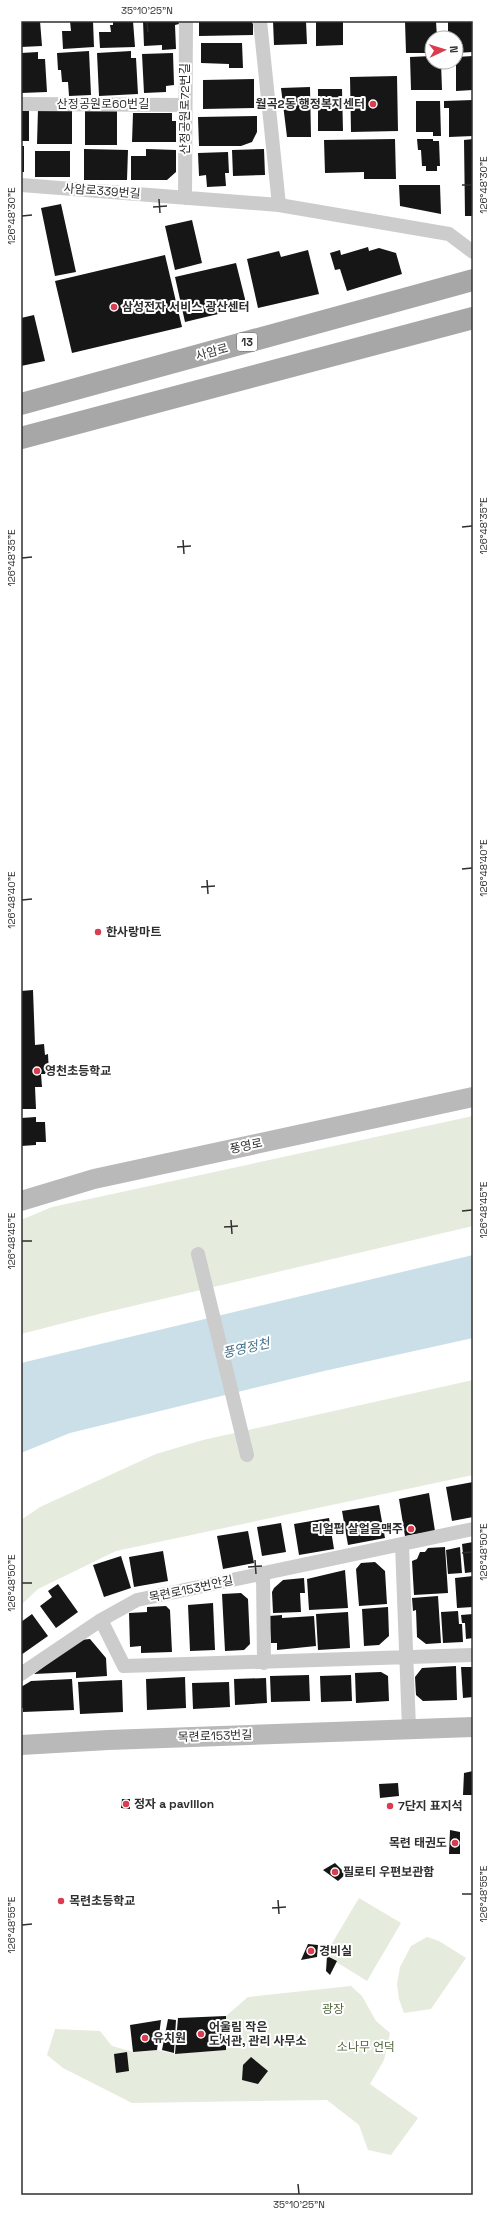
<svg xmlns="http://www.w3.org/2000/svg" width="494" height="2216" font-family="'Space Grotesk','Noto Sans KR',sans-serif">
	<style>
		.green { fill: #e5ebdd }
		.water { fill: #cbdfe9 }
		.building { fill: #161616 }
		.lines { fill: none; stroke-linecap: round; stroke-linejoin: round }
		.street { stroke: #ccc; stroke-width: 14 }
		.secondary { stroke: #b9b9b9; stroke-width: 20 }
		.primary { stroke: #a7a7a7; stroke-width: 22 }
		.ticks { fill: none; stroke: #2f2f2f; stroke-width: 1.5 }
		.poi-dot { fill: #d93d4f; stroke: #fff; stroke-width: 1.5 }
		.labels { text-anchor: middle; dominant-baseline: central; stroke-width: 4; stroke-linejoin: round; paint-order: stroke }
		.shield { fill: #fff; stroke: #6d6d6d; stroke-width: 1 }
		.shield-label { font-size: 11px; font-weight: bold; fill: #2f2f2f }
		.street-label { font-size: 12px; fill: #2f2f2f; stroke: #fff }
		.poi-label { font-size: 12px; font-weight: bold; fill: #2f2f2f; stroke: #fff; text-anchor: start }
		.park-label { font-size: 12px; fill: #53673f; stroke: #fff }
		.water-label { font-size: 13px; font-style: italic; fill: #42728b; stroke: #fff }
		.neatline { fill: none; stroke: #2f2f2f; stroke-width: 1.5 }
		.ticks-label { font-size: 10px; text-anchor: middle; fill: #2f2f2f }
	</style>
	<rect width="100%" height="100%" fill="#fff"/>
	<path class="green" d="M473,1116V1226L103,1313L21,1334V1220L52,1207Z
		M473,1380V1475L116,1551L38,1589L21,1605V1520L40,1507L156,1454L203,1440Z
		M359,1898L401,1923L367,1981L325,1955Z
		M427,1937L439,1941L466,1958L431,2009L404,2013L399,1999L397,1984L400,1967L411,1946Z
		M351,1986L362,1996L376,2021L390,2033L384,2060L370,2084L418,2118L391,2155L368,2150L359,2125L327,2100L132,2103L63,2068L47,2055L55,2029L100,2031L112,2046L133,2052L157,2050L175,2054L226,2050V2016L248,1997Z"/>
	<path class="water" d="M473,1255V1338L324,1371L70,1433L21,1453V1363Z"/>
	<path class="building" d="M21,21H40L42,46L21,47Z
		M70,21H93L94,47L63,49L62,31H71Z
		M113,21H133L135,47L100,48L99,32H111L110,25H113Z
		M143,21H178L179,24L175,25L176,49L162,50V45L144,46Z
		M199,21H251L253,24V35L199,36Z
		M273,21H306L307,44L274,45Z
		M316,21H343V45L316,46Z
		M405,21H436L437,38H432V53H406Z
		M448,21H473V52L456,53V38H448Z
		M201,43H242L243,68H229V64L201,63Z
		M89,51L91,95L69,96L68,82H62L61,70H58L57,53Z
		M131,51V58H136L138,94L99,96L97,53Z
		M38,52V59H45L47,92L21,93V53Z
		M173,53L174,85L166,86V92L144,93L142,54Z
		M432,56V62H441L442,90H411L410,57Z
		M473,56V90L456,91V57Z
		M397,76L398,131L351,132L350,77Z
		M254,79V108L203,109V80Z
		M310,87L311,137H287L281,88Z
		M318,89H342L343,131H318Z
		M473,100V136L449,137V108H444V101Z
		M416,101H440L441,136H433V132H416Z
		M21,107H29V141H21Z
		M38,109L72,110V144H37Z
		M85,109L117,110V145H85Z
		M133,113H172V121H176V142H132Z
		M257,116V132L252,142L241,146H199L198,117Z
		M395,139L396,179H364V172L325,173L324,140Z
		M417,139H433V141H439L440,166H437V171H426V166H422L421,150H418Z
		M473,139V216H465L464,140Z
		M21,146H24V172H21Z
		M84,149L128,150L127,180H84Z
		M146,149L176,150V172L167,180H131V156H146Z
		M264,149L265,175L233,176L232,150Z
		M35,151H70V177H35Z
		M228,152L229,173H225L226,186L207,187L206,175L199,176L198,153Z
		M399,185H440L441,214L400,206Z
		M61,204L76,272L55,276L41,208Z
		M192,220L202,263L175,270L165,226Z
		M368,247L369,251L379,248L396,253L402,274L347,291L340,269L335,270L330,253L340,250L341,255Z
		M308,250L319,294L258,308L247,259L279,251L281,257Z
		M165,255L182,327L72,353L55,281Z
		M236,263L247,307L185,322L175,277Z
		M34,315L45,361L21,366V318Z
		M33,990L35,1045L44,1044L45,1055L48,1054L49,1074H41L42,1087H35L36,1109H21V991Z
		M36,1117V1122H45L46,1142H36V1145L21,1146V1118Z
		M473,1482V1517L452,1521L446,1487Z
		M429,1493L435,1531L405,1536L399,1499Z
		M379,1505L385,1538L348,1545L342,1511Z
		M329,1518L334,1549L299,1555L294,1524Z
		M281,1523L286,1552L262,1556L257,1527Z
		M248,1531L254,1563L223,1569L217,1536Z
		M473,1542V1572L465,1573L462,1544Z
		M445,1547L448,1593L414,1595L412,1561L417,1559L420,1552H425L428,1548Z
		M460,1547L462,1573L448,1574L446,1550Z
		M163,1551L168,1581L134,1587L129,1557Z
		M121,1556L131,1588L104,1597L93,1565Z
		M375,1562L385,1571L387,1604L359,1606L356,1569L361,1563Z
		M345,1570L348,1608L309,1610L307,1579Z
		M473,1576V1607L457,1608L455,1578Z
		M304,1578L305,1593H300L301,1612L273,1613L272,1592L274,1588L283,1580Z
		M58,1584L78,1612L56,1628L40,1606L52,1597L48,1591Z
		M241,1593L248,1599L250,1644L244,1650L225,1651L222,1594Z
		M438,1596L441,1643L426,1644L417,1637L416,1610L413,1611L412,1598Z
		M213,1603L215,1650L190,1651L188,1605Z
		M166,1606L170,1610L172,1652L141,1653V1646L130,1647L129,1613L147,1612V1607Z
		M388,1607L389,1636L379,1645L364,1646L362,1609Z
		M458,1611L459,1624H462L463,1642L443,1643L441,1612Z
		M348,1612L350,1648L318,1650L316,1614Z
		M32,1614L48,1636L21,1655V1622Z
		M473,1614V1638L466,1639L465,1623H462L461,1615Z
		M282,1615V1618L314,1616L316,1646L277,1650V1643H271L269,1616Z
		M90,1639L106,1658L107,1676L76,1678V1672L34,1674L80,1640Z
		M456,1666L457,1700L423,1701L416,1695L415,1677L422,1668Z
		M461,1667H473V1697L463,1698Z
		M381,1672L388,1676L389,1701L356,1703L355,1673Z
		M309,1675L310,1701L271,1702L270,1676Z
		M351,1675L352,1701L321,1702L320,1676Z
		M185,1677L186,1708L147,1710L146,1679Z
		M266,1678L267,1703L235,1705L234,1679Z
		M72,1679L74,1710L23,1712V1708H21V1687L31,1681Z
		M122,1680L123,1712L80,1714L78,1682Z
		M229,1682L230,1707L193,1709L192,1683Z
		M473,1771V1795H463L464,1773Z
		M398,1783L399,1796L380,1798L379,1784Z
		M122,1799H130V1809L121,1808Z
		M450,1830L460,1832V1854H449Z
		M335,1863L346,1874L338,1881L323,1870Z
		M308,1944L318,1945L317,1957L301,1960Z
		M327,1956L337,1961L330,1975L326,1971Z
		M226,2016V2050L175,2054L178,2018Z
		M168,2019L176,2020L174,2053L162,2050Z
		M161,2020L157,2050L133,2052L130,2025Z
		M127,2052L129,2071L116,2073L114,2054Z
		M251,2057L268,2071L258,2084L242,2080L243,2065Z"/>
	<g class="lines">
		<path class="street" d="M260,21L279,205
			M21,104L185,105
			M21,185L279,205L449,234L473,252
			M185,198L186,21
			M198,1254L247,1455
			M402,1545L409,1728
			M263,1574L264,1663
			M101,1620L124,1666L473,1655
			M21,1674L101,1620L137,1600L473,1529"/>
		<path class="secondary" d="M21,1201L94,1179L473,1097
			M21,1745L108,1740L473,1727"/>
		<path class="primary" d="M21,404L473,280
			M21,438L473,318"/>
	</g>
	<path class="ticks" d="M147,22L148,32M462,185H472M159,199L160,213M153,207L167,206M22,216L32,215M462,527L472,526M183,540L184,554M177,547L191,546M22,558L32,557M462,869L472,868M207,880L208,894M201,887L215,886M22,900L32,899M462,1211L472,1210M231,1220L232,1234M224,1227L238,1226M22,1241H32M462,1553L472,1552M255,1560L256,1574M248,1567L262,1566M22,1583H32M462,1894H472M278,1900L279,1914M272,1908L286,1907M22,1925L32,1924M298,2184L299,2194"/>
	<g class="poi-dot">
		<circle cx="373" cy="104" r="4"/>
		<circle cx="114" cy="307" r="4"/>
		<circle cx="98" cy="932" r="4"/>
		<circle cx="37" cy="1071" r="4"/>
		<circle cx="411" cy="1529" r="4"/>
		<circle cx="126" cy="1804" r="4"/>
		<circle cx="390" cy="1806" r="4"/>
		<circle cx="455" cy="1843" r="4"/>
		<circle cx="335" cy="1872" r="4"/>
		<circle cx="61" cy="1901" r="4"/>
		<circle cx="311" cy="1951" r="4"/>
		<circle cx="201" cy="2034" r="4"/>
		<circle cx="145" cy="2038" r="4"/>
	</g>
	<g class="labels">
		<rect class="shield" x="237" y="333" width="20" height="18" rx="3"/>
		<g class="shield-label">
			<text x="247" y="342">13</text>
		</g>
		<g class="street-label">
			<text x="103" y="104">산정공원로60번길</text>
			<text transform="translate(185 109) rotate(-90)">산정공원로72번길</text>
			<text transform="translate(102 191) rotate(4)">사암로339번길</text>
			<text transform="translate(212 352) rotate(-15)">사암로</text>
			<text transform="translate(246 1146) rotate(-12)">풍영로</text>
			<text transform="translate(191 1589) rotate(-12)">목련로153번안길</text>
			<text transform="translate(215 1736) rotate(-2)">목련로153번길</text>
		</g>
		<g class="poi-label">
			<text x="365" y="104" text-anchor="end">월곡2동 행정복지센터</text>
			<text x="122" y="307">삼성전자 서비스 광산센터</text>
			<text x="106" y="932">한사랑마트</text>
			<text x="45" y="1071">영천초등학교</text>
			<text x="403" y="1529" text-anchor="end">리얼펍 살얼음맥주</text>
			<text x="134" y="1804">정자 a pavilion</text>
			<text x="398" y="1806">7단지 표지석</text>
			<text x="447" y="1843" text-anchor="end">목련 태권도</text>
			<text x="343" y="1872">필로티 우편보관함</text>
			<text x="69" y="1901">목련초등학교</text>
			<text x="319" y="1951">경비실</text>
			<text x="209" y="2027">어울림 작은<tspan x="209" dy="14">도서관, 관리 사무소</tspan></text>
			<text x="153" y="2038">유치원</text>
		</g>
		<g class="park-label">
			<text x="333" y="2009">광장</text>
			<text x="366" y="2047">소나무 언덕</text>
		</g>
		<g class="water-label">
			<text transform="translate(246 1348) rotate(-13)">풍영정천</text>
		</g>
	</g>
	<rect width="494" height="2216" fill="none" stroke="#ffffff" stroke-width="44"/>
	<g transform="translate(444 50) rotate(86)"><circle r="19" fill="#ffffff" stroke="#acacac"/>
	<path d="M0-3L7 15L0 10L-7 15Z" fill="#d93d4f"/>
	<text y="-6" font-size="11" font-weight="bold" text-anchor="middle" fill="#2f2f2f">N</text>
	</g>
	<rect x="22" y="22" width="450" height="2172" class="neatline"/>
	<g class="ticks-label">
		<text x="147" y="14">35°10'25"N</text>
		<text transform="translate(483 185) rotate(-90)" y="4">126°48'30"E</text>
		<text transform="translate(11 216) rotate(-90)" y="4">126°48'30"E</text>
		<text transform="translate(483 526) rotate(-90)" y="4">126°48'35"E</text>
		<text transform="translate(11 558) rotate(-90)" y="4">126°48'35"E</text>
		<text transform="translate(483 868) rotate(-90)" y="4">126°48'40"E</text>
		<text transform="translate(11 900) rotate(-90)" y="4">126°48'40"E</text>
		<text transform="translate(483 1210) rotate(-90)" y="4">126°48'45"E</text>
		<text transform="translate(11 1241) rotate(-90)" y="4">126°48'45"E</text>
		<text transform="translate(483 1552) rotate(-90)" y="4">126°48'50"E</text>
		<text transform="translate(11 1583) rotate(-90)" y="4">126°48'50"E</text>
		<text transform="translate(483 1894) rotate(-90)" y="4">126°48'55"E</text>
		<text transform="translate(11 1925) rotate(-90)" y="4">126°48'55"E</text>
		<text x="299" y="2208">35°10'25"N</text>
	</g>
</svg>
